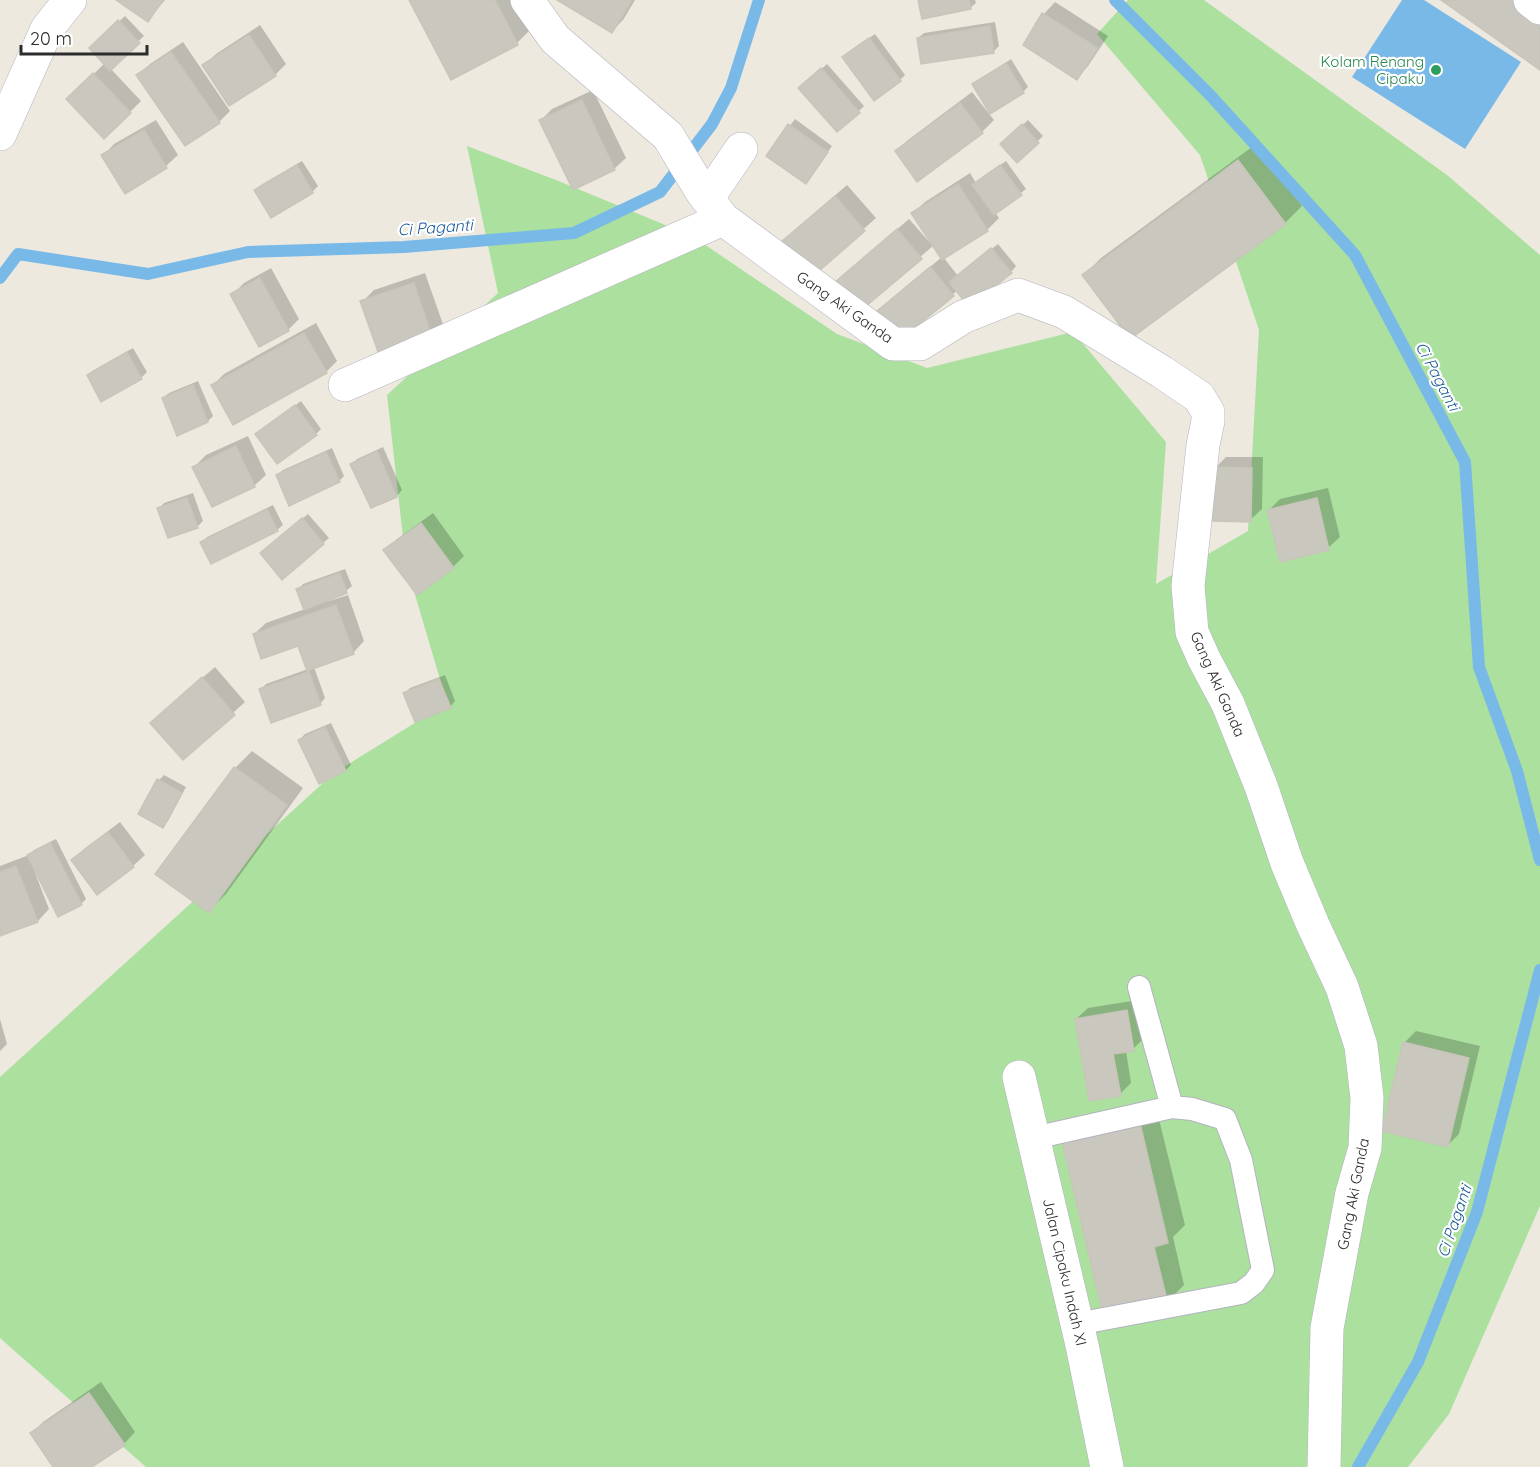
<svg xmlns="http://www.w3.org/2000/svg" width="1540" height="1467" font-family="Quicksand,sans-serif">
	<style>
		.green { fill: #abe09f }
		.water { fill: #79b9e8 }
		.shadow { fill: #0003 }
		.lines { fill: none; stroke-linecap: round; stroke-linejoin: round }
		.stream { stroke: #79b9e8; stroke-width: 12 }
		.building { fill: #c9c7be; stroke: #c8c5b9; stroke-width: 1.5 }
		.lane-casing { stroke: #b3b3bf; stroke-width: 24 }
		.street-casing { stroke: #b3b3bf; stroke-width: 34 }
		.lane { stroke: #fff; stroke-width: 22 }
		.street { stroke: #fff; stroke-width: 33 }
		.leisure-dot { fill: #2e9e5b; stroke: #fff; stroke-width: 2 }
		.labels { text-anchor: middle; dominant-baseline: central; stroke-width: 4.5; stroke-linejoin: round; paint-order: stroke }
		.leisure-label { font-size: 15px; fill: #27864d; stroke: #fff; text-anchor: end }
		.street-label { font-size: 15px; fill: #2c2c2c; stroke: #fff }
		.water-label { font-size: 16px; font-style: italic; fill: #155697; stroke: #fff }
	</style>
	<rect width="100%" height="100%" fill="#ede9df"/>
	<path class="green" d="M1128,0H1204L1447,175L1540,255V1206L1449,1414L1408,1467H146L0,1338V1077L334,773L447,703L406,564L387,395L498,293L467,146L556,180L692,236L837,334L927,368L1073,332L1166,442L1156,584L1248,531L1259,330L1200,155L1097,34Z"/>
	<path class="water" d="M1402,0H1424L1521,62L1465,149L1352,77Z"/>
	<path class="shadow" d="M119,0H165L148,20Z
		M410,0H520L534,26L517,43Z
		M559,0H635L623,20L612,31Z
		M920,0H975L976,3L970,8Z
		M1055,2L1108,36L1088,66L1077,78L1025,44L1044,14Z
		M125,16L144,36L110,68L141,101L130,112L68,99L105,63L91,48Z
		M995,22L999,46L994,51L918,38L924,33Z
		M260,25L286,64L275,75L204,65L216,54Z
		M875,34L905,75L900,80L849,52Z
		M183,42L230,111L219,122L138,75L150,64Z
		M1011,59L1028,87L1023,92L974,85Z
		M827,64L864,106L859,111L806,83Z
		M593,90L626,158L614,169L541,120L552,109Z
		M972,92L994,120L982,132L917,180L896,151L908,140Z
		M795,119L832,146L811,176L768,155Z
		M156,120L178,155L166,166L125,192L103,156L114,144Z
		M1028,120L1043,136L1017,161L1002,144Z
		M1256,144L1302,206L1285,223L1130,337L1084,275L1101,258Z
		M302,161L318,186L312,192L256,190L261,185Z
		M1006,161L1026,189L995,212L999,218L987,230L944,258L958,276L998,244L1016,266L1011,272L958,290L900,338L890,300L942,257L934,245L859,310L848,271L909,219L932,245L934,244L913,213L925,202L970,173L976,183Z
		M847,185L876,218L812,275L794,231Z
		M271,268L299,319L288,330L232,295L244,283Z
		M425,273L445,330L433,342L362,302L374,290Z
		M316,323L337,361L326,372L213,385L224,374Z
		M133,348L147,372L141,378L88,375L94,370Z
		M198,381L213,416L208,421L178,434L163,398L169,393Z
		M301,401L321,429L316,434H257Z
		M248,436L266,475L254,486L194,467L206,455Z
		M383,447L402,490L397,496L372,506L352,464L357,459Z
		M332,448L344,476L339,481L277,475L283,470Z
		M1226,457H1263L1262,509L1250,520L1215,468Z
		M1328,488L1340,537L1328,548L1269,510L1280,499Z
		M193,493L203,521L198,526L169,537L158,509L164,503Z
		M273,505L283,525L277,530L202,542L207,537Z
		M433,513L464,556L453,567L385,550L397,539Z
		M308,514L329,538L323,543L267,548Z
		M345,569L352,586L346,591L328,598L329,601L348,595L364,641L353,653L314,667L325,698L320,704L261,689L266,684L308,669L299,644L254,634L266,623L305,609L297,590L303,584Z
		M215,667L245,702L183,758L163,712Z
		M445,675L455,701L450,707L405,693L410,688Z
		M331,723L351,765L346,770L320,782L299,740L305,734Z
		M252,751L303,788L226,894L209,911L235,768Z
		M164,775L186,787L168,821L163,826L159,780Z
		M120,822L145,855L133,866L98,893L73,860L84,849Z
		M56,839L86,899L81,904L36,869L34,870L49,909L38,921L0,935V866L29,855L34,850Z
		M1138,1000L1144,1038L1133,1049L1126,1051L1131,1083L1120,1094L1076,1019L1088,1008Z
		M0,1019L7,1044L0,1051Z
		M1416,1031L1480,1046L1459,1134L1447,1146L1404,1043Z
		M1156,1107L1185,1225L1173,1237L1184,1285L1167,1302L1064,1142Z
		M101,1382L135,1432L124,1444L89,1467H55L32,1433L43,1422Z"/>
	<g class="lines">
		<path class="stream" d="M1115,0L1211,96L1355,255L1465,462L1479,667L1517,771L1540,860
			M0,278L18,254L148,274L248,252L404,247L574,233L660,192L712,124L731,88L759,0
			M1358,1467L1418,1362L1477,1212L1540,970"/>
	</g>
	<path class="building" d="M116,0H163L148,22Z
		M409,0H495L518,45L451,80Z
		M557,0H632L612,33Z
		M918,0H969L971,9L922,19Z
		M1441,0H1516L1540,17V70Z
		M1042,13L1098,48L1077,80L1023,45Z
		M118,20L140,43L110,71L89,48Z
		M990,26L994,53L921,64L917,38Z
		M249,35L276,76L229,106L202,65Z
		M869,38L901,81L874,101L842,57Z
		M171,52L220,123L185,146L136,75Z
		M1006,63L1024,93L990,114L972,84Z
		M821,68L860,113L837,132L798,88Z
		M93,73L131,113L104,139L66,99Z
		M582,100L615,170L573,190L539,120Z
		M960,103L983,133L917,182L895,151Z
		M788,124L828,152L806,184L766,156Z
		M1022,124L1039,143L1017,163L1000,144Z
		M144,130L167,168L125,194L101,155Z
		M1238,160L1286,224L1130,339L1082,275Z
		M297,165L313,193L271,218L254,190Z
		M1000,165L1022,195L994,215L972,185Z
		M958,184L988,231L942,260L911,213Z
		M835,196L865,231L812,277L781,242Z
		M897,229L922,259L859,312L834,283Z
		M991,248L1012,273L969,307L949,282Z
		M930,267L954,296L900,340L877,311Z
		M260,278L289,331L259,347L230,294Z
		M414,283L434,343L381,360L360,301Z
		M304,333L327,373L233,425L211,385Z
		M127,352L142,379L101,402L87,375Z
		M193,385L208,422L177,436L162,398Z
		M295,405L317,435L277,464L255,434Z
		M236,446L255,487L212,507L192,467Z
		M377,451L397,497L371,508L350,464Z
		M326,452L340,482L289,506L276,475Z
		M1213,467L1252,468L1251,522L1213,521Z
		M187,498L198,528L168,538L157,508Z
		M1317,498L1329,550L1280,562L1267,510Z
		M267,509L278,531L211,564L200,542Z
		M302,518L324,544L282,580L260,553Z
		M421,523L454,568L417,595L383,550Z
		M340,573L347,593L304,610L296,589Z
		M336,605L354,654L307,671L298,646L261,659L253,634Z
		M309,672L321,705L271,723L259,689Z
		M202,677L235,715L183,760L150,723Z
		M439,679L451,708L415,722L403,693Z
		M325,727L346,771L319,784L298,740Z
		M234,767L287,805L209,913L155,874Z
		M157,779L182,793L163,828L138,814Z
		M108,832L134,867L97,895L71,860Z
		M50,843L82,905L58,917L27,855Z
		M16,866L38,922L0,936V872Z
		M1127,1010L1134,1051L1113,1054L1121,1096L1089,1101L1075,1019Z
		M1403,1042L1469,1058L1448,1147L1382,1131Z
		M1140,1123L1168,1243L1154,1247L1168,1304L1104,1319L1062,1141Z
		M89,1393L125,1445L92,1467H53L30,1433Z"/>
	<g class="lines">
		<g class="lane-casing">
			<path id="lane" d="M1139,987L1172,1107
				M1034,1138L1172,1107L1192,1109L1225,1119L1241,1160L1263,1270L1254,1283L1241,1293L1077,1324"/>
		</g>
		<g class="street-casing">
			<path id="street" d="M527,0L555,39L668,136L702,192L723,219L893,344H920L963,317L1018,295L1064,312L1162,372L1199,397L1208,412V421L1203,445L1188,586L1192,632L1204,659L1228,704L1261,786L1287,863L1313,925L1342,987L1361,1046L1367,1098L1365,1148L1352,1193L1327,1328L1324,1467
				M1530,0L1540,8
				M0,134L47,29L70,0
				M707,199L741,149
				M345,385L723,219
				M1019,1077L1082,1345L1107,1467"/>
		</g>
		<use href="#lane" class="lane"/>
		<use href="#street" class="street"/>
	</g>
	<circle class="leisure-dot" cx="1436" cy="70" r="6"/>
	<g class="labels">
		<g class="leisure-label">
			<text x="1424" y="61">Kolam Renang<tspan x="1424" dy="17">Cipaku</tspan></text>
		</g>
		<g class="street-label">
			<text transform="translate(845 307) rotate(35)">Gang Aki Ganda</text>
			<text transform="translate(1218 684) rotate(66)">Gang Aki Ganda</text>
			<text transform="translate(1353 1194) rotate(-79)">Gang Aki Ganda</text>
			<text transform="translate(1065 1272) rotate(77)">Jalan Cipaku Indah XI</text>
		</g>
		<g class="water-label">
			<text transform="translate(435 227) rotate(-4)">Ci Paganti</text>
			<text transform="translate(1438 376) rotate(62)">Ci Paganti</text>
			<text transform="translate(1454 1221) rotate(-71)">Ci Paganti</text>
		</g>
	</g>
	<path d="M21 45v9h126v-9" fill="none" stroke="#2c2c2c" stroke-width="3"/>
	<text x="30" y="45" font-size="18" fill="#2c2c2c" stroke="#ffffff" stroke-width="4.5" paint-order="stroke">20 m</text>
</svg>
